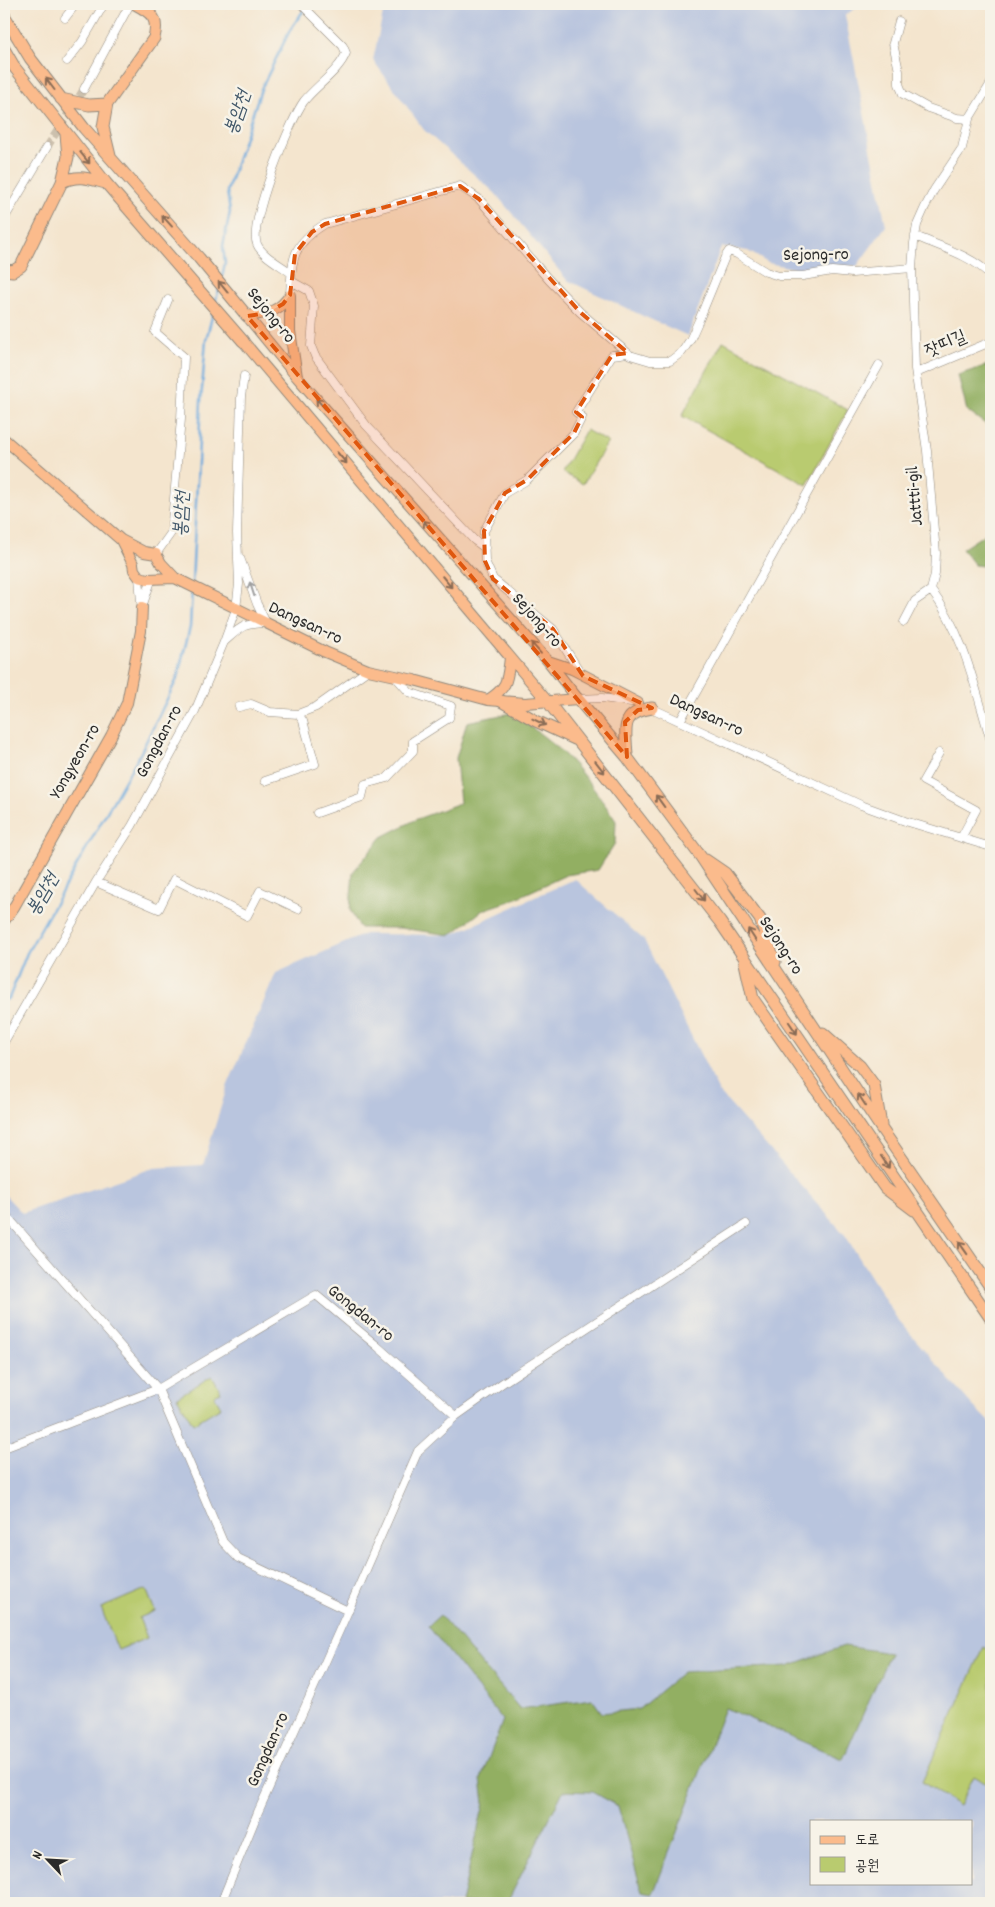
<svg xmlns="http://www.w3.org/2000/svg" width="995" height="1907" font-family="Dekko,'Poor Story',sans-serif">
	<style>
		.industrial { fill: #b9c5de; fill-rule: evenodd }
		.green { fill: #b9cb6f; stroke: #727b4d }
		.forest { fill: #92af62; stroke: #5e6d46 }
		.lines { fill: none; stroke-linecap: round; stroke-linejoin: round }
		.stream { stroke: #6aa9dd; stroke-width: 2.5 }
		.minor-tunnel { stroke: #ccc0ad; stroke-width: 8; stroke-dasharray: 8 4; stroke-linecap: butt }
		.minor-casing { stroke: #90887c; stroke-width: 9 }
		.major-casing { stroke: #90887c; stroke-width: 12 }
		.highway-casing { stroke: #90887c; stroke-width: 13 }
		.minor { stroke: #fff; stroke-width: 8 }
		.major { stroke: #fbbb8c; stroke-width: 10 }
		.highway { stroke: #fbbb8c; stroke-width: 11 }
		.oneway { stroke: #896c57 }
		.oneway2 { stroke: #a0a0a0 }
		.marked { fill: #df570e; fill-opacity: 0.2; stroke: #df570e; stroke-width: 4; stroke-dasharray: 10 6; stroke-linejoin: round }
		.labels { text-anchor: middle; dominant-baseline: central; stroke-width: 5; stroke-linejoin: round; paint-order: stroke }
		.street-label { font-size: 18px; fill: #2b2b2b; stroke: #f7f3e8 }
		.water-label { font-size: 19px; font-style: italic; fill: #415769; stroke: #f7f3e8 }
	</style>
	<rect width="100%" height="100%" fill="#f7f3e8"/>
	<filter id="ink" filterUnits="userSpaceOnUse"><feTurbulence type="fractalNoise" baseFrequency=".02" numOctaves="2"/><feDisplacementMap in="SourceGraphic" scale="10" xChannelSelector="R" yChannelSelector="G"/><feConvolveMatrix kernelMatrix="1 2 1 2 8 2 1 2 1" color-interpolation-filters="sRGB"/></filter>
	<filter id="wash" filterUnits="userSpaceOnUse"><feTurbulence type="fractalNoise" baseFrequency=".0096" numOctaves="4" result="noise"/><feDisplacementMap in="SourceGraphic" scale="20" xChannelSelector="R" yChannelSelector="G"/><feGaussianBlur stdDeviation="1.12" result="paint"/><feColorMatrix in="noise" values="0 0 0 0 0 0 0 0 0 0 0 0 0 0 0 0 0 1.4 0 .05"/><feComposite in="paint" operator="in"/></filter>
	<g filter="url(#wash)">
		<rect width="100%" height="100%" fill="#f4e5ce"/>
		<path class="industrial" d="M390,4H862L845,15L886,226L857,266L803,270L768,263L748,251L721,247L688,336L643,316L567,280L495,193L424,130L373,60L384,9Z
			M575,879L644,940L719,1092L845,1235L896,1317L971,1404L991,1424V1903H4V1194L22,1213L153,1168L203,1165L227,1087L276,973L365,934L451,935ZM811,1821H971V1883H811Z"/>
		<path class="green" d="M723,341L848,410L807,485L682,416Z
			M586,430L608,442L583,484L562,472Z
			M212,1376L221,1392L214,1395L221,1407L193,1424L177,1397Z
			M146,1589L155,1611L139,1618L147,1638L118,1650L101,1608Z
			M984,1647L991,1651V1786L974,1776L959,1806L922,1782Z"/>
		<path class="forest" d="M991,364V428L967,411L958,375Z
			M991,530V567L975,565L962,549Z
			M511,713C531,727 552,741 569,759C587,778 602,800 616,821L615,843L598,870L566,875L510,901L483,910L451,935L400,928H360L350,910L353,872L382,837L417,819L460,803L456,758L467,722Z
			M440,1615L520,1709L592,1699L602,1713L639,1709L683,1672L788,1666L844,1646L890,1653L843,1759L725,1708L653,1894L642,1892L618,1806L593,1792L563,1791L507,1903H461L484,1803L481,1779L503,1720L428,1626Z"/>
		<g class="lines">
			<path class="stream" d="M222,278L225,263L223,246L230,212L227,191L261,89L290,30L308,4
				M215,303L219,289
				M192,584L201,401L206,340L213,313
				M4,1001L9,998L27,953L141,752L177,679L190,627L192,589"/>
		</g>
	</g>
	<g filter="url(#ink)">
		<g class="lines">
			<path class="minor-tunnel" d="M47,147L84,89"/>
			<g class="minor-casing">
				<path id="minor" d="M65,18L76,4
					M899,21L893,43L899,71V84L903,94L928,108L957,118L969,119
					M67,61L82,42L104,4
					M991,83L969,119L962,148L934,190L925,207L917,225L914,243L912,268L915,369L927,451L936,553L935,574L931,590C965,635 975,689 991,741
					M84,89L130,4
					M4,219L47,147
					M915,236C941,247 973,256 991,276
					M291,273C281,265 262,256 257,244C248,224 290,120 304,101C316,86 340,70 346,53L343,46L301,4
					M291,281L309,291L314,306L311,346L315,356L366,425L474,540L485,548
					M290,295C292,258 292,244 325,224L460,186L479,199L549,280L580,312L630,355L650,361H670L682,352L690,340L699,320L725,257L729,251L737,254L766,272L779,276H803L832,271L852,273L912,268
					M916,373L988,343
					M156,554L171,533L181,419L184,357L155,332L168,300
					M139,577L141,602
					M142,607L152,578
					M904,622L915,601L931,590
					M224,642C242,626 242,624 266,623L257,604L240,558
					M580,672L553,629L493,579L485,561L484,531L505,493L527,480L574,433L582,417L576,412L612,355L628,353
					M578,699L602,698L631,702
					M239,707L251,704L270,712L298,714
					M649,707L861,805L905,821L991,847
					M680,721L879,365
					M939,753L923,781L976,810L961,838
					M265,781L315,764L303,721L298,714L316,707L368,670
					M317,813L362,797L365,784L387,778L413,751V741L449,718L451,706L409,692L394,675
					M96,882L159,909L174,879L247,916L260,891L298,909
					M4,1042L96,882L132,826L195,711L224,642L236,609L239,584L237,533L241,397L244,376
					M4,1213L158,1389L223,1542L238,1558L348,1611L258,1812L221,1903
					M456,1416L504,1382L746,1224
					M4,1448L158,1389L316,1295L377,1346L456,1416L418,1451L348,1611"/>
			</g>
			<g class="major-casing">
				<path id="major" d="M247,316L297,377L548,661L578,699
					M247,316C267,313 278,313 290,295V331L297,377
					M243,341L548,702
					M4,439L121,540L144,552L156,554L161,563L175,578L325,652L368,670L414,680L488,700L525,703L578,699
					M121,540L133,564L134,570L139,577L148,579L175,578
					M548,661L572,669L638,703
					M488,700C508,687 507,681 510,658
					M4,921L14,907L111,736L127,703L141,631L142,607"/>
			</g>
			<g class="highway-casing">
				<path id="highway" d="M4,15L30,58L84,128L199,258L247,316
					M4,49L15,68L106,183L243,341
					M61,99L89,105L107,104L103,127L110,156
					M107,104L154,38C159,18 152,13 135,4
					M66,134L68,157L62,182C79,174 89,179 106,183
					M4,270L13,271L21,266L62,182
					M578,699L627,757L701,857L883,1131L991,1288
					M501,701L536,721L575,739
					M548,702L720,922L991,1319
					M627,757C626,729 619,713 652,708
					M706,860L725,873L760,919L775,962
					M745,963L753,999L885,1188L914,1210
					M823,1033L860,1066L874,1085L881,1125"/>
			</g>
			<use href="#minor" class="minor"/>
			<use href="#major" class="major"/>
			<use href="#highway" class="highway"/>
		</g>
		<defs><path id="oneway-shaft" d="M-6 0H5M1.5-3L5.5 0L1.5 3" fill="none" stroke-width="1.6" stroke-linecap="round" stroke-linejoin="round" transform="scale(1.25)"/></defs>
		<g class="oneway">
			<use href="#oneway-shaft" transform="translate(50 84) rotate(-127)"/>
			<use href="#oneway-shaft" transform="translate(85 158) rotate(51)"/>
			<use href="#oneway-shaft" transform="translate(167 221) rotate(-132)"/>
			<use href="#oneway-shaft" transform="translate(223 287) rotate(-129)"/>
			<use href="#oneway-shaft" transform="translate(321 404) rotate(-131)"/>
			<use href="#oneway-shaft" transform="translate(342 458) rotate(50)"/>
			<use href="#oneway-shaft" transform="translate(428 526) rotate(-131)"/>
			<use href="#oneway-shaft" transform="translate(447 582) rotate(50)"/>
			<use href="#oneway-shaft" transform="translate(536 648) rotate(-131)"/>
			<use href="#oneway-shaft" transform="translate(539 722) rotate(26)"/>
			<use href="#oneway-shaft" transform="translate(600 767) rotate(52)"/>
			<use href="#oneway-shaft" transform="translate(660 801) rotate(-126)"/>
			<use href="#oneway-shaft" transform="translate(700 895) rotate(53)"/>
			<use href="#oneway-shaft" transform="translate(752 935) rotate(-123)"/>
			<use href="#oneway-shaft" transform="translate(793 1028) rotate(56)"/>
			<use href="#oneway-shaft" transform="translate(862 1100) rotate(-123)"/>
			<use href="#oneway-shaft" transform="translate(885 1162) rotate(56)"/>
			<use href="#oneway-shaft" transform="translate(963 1248) rotate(-125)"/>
		</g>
		<use class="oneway2" href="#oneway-shaft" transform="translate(252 589) rotate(-108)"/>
	</g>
	<path class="marked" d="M460,186L479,199L580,312L628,353L612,355L576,412L582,417L574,433L527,480L505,493L484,531L485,561L493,579L553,629L583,676L652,708L638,710L625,722L627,757L247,316L267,313L283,304L290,295L295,254L312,232L325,224Z"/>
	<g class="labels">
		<g class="street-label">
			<text transform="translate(816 256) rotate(-1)">Sejong-ro</text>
			<text transform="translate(270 316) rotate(51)">Sejong-ro</text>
			<text transform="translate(946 345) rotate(-23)">잣띠길</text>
			<text transform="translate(916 496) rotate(-95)">Jattti-gil</text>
			<text transform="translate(536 621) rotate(49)">Sejong-ro</text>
			<text transform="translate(305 624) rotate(25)">Dangsan-ro</text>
			<text transform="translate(706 716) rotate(25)">Dangsan-ro</text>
			<text transform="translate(160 742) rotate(-62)">Gongdan-ro</text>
			<text transform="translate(76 762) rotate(-60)">Yongyeon-ro</text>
			<text transform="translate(780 946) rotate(57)">Sejong-ro</text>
			<text transform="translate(360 1314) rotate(39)">Gongdan-ro</text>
			<text transform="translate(269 1750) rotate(-66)">Gongdan-ro</text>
		</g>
		<g class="water-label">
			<text transform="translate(239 113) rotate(-71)">봉암천</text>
			<text transform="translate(183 514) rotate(-87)">봉암천</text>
			<text transform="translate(44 895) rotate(-60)">봉암천</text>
		</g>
	</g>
	<rect width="995" height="1907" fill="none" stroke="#f7f3e8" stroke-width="20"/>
	<rect x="810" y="1820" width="162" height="65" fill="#f7f3e8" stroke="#a5a39c"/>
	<rect x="820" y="1836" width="25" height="8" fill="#fbbb8c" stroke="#a5a39c"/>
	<text x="855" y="1844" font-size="15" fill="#2b2b2b">도로</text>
	<rect x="820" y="1857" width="25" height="15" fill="#b9cb6f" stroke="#a5a39c"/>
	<text x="855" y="1870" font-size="15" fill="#2b2b2b">공원</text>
	<g transform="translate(48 1860) rotate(295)" stroke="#f7f3e8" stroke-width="4" paint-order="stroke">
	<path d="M0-4L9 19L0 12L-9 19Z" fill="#2b2b2b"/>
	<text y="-8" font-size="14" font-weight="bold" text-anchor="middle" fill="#2b2b2b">N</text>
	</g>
</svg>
